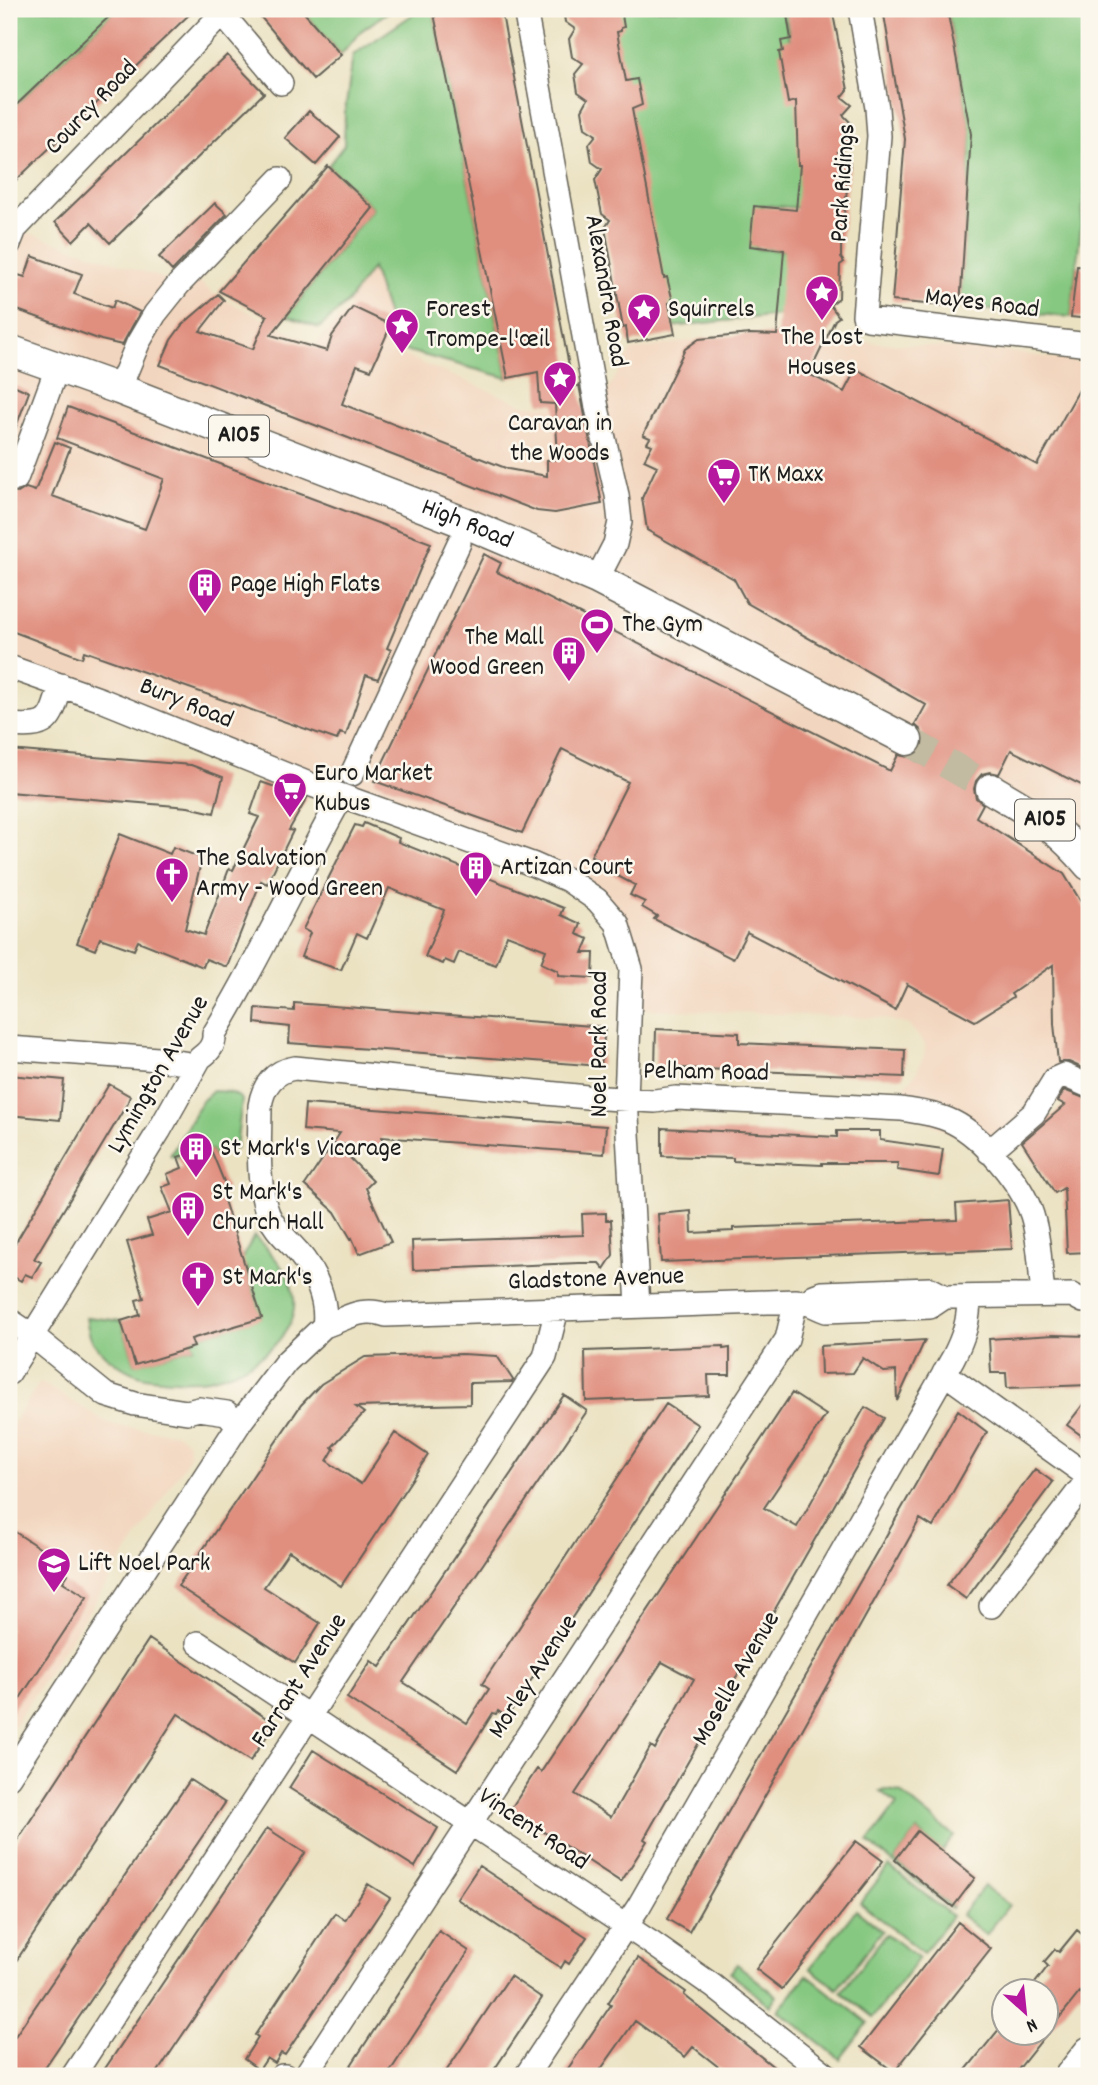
<svg xmlns="http://www.w3.org/2000/svg" width="1098" height="2085" font-family="Dekko,sans-serif">
	<style>
		.built { fill: #f2d5be }
		.green { fill: #86c881; stroke: #51724e; stroke-width: 2 }
		.building { fill: #e08f7f; fill-rule: evenodd }
		.lines { fill: none; stroke-linecap: round; stroke-linejoin: round }
		.major-tunnel { stroke: #c2baa1; stroke-width: 30; stroke-dasharray: 30 15; stroke-linecap: butt }
		.minor-casing { stroke: #646156; stroke-width: 26 }
		.major-casing { stroke: #646156; stroke-width: 33 }
		.minor { stroke: #fff; stroke-width: 23 }
		.major { stroke: #fff; stroke-width: 30 }
		.labels { text-anchor: middle; dominant-baseline: central; stroke-width: 5; stroke-linejoin: round; paint-order: stroke }
		.shield { fill: #fbf7ec; stroke: #5f5e5a; stroke-width: 2 }
		.shield-label { font-size: 24px; font-weight: bold; fill: #1c1c1c }
		.street-label { font-size: 26px; fill: #1c1c1c; stroke: #fbf7ec }
		.poi-label { font-size: 26px; fill: #1c1c1c; stroke: #fbf7ec; text-anchor: start }
	</style>
	<rect width="100%" height="100%" fill="#fbf7ec"/>
	<filter id="ink" filterUnits="userSpaceOnUse"><feTurbulence type="fractalNoise" baseFrequency=".0143" numOctaves="2"/><feDisplacementMap in="SourceGraphic" scale="14" xChannelSelector="R" yChannelSelector="G"/><feConvolveMatrix kernelMatrix="1 2 1 2 8 2 1 2 1" color-interpolation-filters="sRGB"/></filter>
	<filter id="wash" filterUnits="userSpaceOnUse"><feTurbulence type="fractalNoise" baseFrequency=".00686" numOctaves="4" result="noise"/><feDisplacementMap in="SourceGraphic" scale="28" xChannelSelector="R" yChannelSelector="G"/><feGaussianBlur stdDeviation="1.57" result="paint"/><feColorMatrix in="noise" values="0 0 0 0 0 0 0 0 0 0 0 0 0 0 0 0 0 1.4 0 .05"/><feComposite in="paint" operator="in"/></filter>
	<g filter="url(#wash)">
		<rect width="100%" height="100%" fill="#ebe2c2"/>
		<path class="built" d="M9,226L179,284L190,273L215,295L315,344L350,306L347,303L372,267L402,355L524,405L597,408L631,351L699,339L750,334L1011,352L1089,364V1086L1064,1075L989,1152L901,1109L905,1087L916,1073L925,1054V1044L909,1025L881,1018L629,1008L631,969L597,900L9,667Z
			M40,1382L111,1425L178,1434L188,1443L190,1456L9,1733V1429Z"/>
		<path class="green" d="M9,9H117L9,112Z
			M301,9H392L361,31L341,55Z
			M421,9H433L508,378L404,350L391,325L372,268L347,303L319,328L287,316L373,208L328,166L344,145L345,112L353,55Z
			M605,9H784L807,130L801,208L762,205L756,249L793,251L787,314L671,327Z
			M947,9H1089V152L1071,317L960,307L971,134Z
			M213,1091C224,1091 235,1092 242,1100L236,1148L214,1157L211,1150L201,1154L198,1149L178,1157L170,1156L202,1101Z
			M254,1236C270,1252 288,1269 293,1292C304,1340 240,1377 199,1380C184,1381 165,1380 151,1378C134,1376 117,1365 104,1354C101,1350 95,1346 93,1342C89,1335 87,1325 86,1317L121,1321L135,1364L194,1347L191,1339L261,1317L246,1267L235,1271Z
			M887,1790L900,1792L954,1836L942,1852L917,1831L895,1860L953,1907L951,1909L868,1842L897,1804L880,1791Z
			M889,1866L952,1916L923,1953L860,1903Z
			M984,1886L1009,1905L986,1935L961,1915Z
			M856,1910L882,1931L837,1989L810,1968Z
			M886,1934L919,1958L873,2017L841,1992Z
			M737,1964L777,1996L770,2006L730,1973Z
			M807,1975L868,2023L840,2059L778,2010Z"/>
		<g id="blocks">
			<path class="building" d="M117,9H195L9,187V112Z
				M254,9H301L341,55L313,79Z
				M433,9H501L573,387L579,385L602,504L555,513L537,511L160,365L171,340L182,325L218,294L224,300L200,331L253,349L267,316L219,291L328,166L373,208L271,335L327,351L332,336L353,307L391,325L371,370L357,365L342,404L508,469L547,476V460L558,459L555,404L540,403L538,372L508,378Z
				M563,9H621L624,27L621,28V31L617,32L626,81L637,79L642,105L632,109L664,278L667,277L673,302L669,303L675,334L628,343L626,327L623,328L605,228L610,220L602,214L595,180L602,169L592,162L589,144L596,135L585,128L582,110L588,99L578,92L575,74L583,64L572,57L569,39L575,29L565,22Z
				M786,9H832L848,90L842,97L852,105L843,115L851,123V145L838,152L850,163L841,241V258L844,262L840,265L839,298L830,305L839,317L835,320L809,374L844,392L856,369L1037,465L1089,372V789L1011,750L999,774L990,772L982,774L976,781L974,789L976,798L983,804L976,817L1064,874L1089,915V1071L1069,1062H1058L1054,1024L1053,965L1011,994L1013,997L975,1021L907,984L895,1010L747,932L733,959L654,919L657,916L642,907L645,902L630,895L635,885L604,869L605,863L591,856L628,782L562,749L522,833L374,781L484,554L501,563L497,572L890,771L898,755L908,757L917,754L922,749L924,739L921,730L915,725L926,705L747,603L734,579L647,530L642,498L657,466L644,460L652,445L647,443L650,438L643,435L685,349L699,339L750,334L777,335L784,250L750,246L754,206L796,210L800,165H798L796,101L788,103L779,52L783,51L781,41L791,39Z
				M883,9H947L971,134L960,307L892,301L905,139Z
				M227,55L264,93L110,243L91,223L73,241L55,222Z
				M309,111L340,137L316,165L285,138Z
				M215,203L227,214L172,271L159,257Z
				M32,256L82,274L74,294L112,308L115,300L140,312L122,345L101,340L9,307V300L18,275L25,277Z
				M1077,266L1089,267V319L1071,317Z
				M9,383L29,392L11,440H9Z
				M68,407L431,543L387,648L391,650L378,679L366,675L346,735L340,733L337,740L84,651L82,658L9,630V491L18,493L26,488L35,491L55,442L70,448L52,496L145,529L164,479L57,438Z
				M9,750L191,765L223,777L214,813L188,807L9,792Z
				M261,782L307,798L289,830L293,831L267,884L261,881L227,967L206,959L203,967L138,941L134,950L100,938L95,950L77,943L120,834L170,854L173,847L202,858L185,929L204,935L229,869L233,870L259,817L250,814Z
				M364,823L399,838L398,842L564,908L561,915L581,924L577,934L589,939L583,953H594L593,978L558,976V971L541,963L546,950L507,935L496,965L459,952L454,964L445,960L443,964L425,957L444,910L389,888L367,938L357,933L341,970L301,957L310,933L303,929L355,825L362,827Z
				M294,1003L605,1027L601,1066L289,1043L290,1027L255,1023L256,1008L294,1011Z
				M656,1029L739,1033V1043L905,1050L904,1077L655,1067Z
				M9,1075L64,1080L60,1120L9,1115Z
				M109,1084L130,1096L127,1104L34,1259L41,1262L32,1277L25,1274L21,1281L9,1274V1254Z
				M1064,1090L1089,1100V1252L1067,1253L1064,1188L1055,1193L1022,1142L1065,1105L1058,1101Z
				M305,1104L606,1126L604,1154L382,1137V1148L336,1144L373,1181L366,1188L391,1242L359,1254L352,1238L351,1239L335,1212L305,1185L340,1133L303,1130Z
				M662,1128L837,1137V1131H880V1140L943,1149L939,1176L897,1170L898,1163H822V1165L733,1161V1158L662,1156Z
				M199,1149L201,1154L211,1150L227,1189L221,1191L262,1318L191,1339L194,1347L135,1365L121,1321L140,1315L136,1300L144,1298L127,1242L152,1235L147,1220L172,1212L162,1187L171,1184L167,1174L182,1168L178,1157Z
				M1008,1200L1012,1249L661,1262L658,1214L691,1211L692,1233L733,1231V1228L957,1220L956,1204Z
				M606,1213V1220H611L613,1255L604,1269L599,1263H579L413,1270L412,1241L583,1235L582,1214Z
				M1054,1335L1089,1336V1385L1007,1388L1006,1373H991L989,1339Z
				M925,1340L897,1401L896,1371L884,1372L863,1358L853,1373L821,1374L820,1346Z
				M723,1346V1349L730,1348V1375H708L709,1396L586,1401L585,1351Z
				M462,1354L497,1356L513,1380L512,1382L470,1383V1404L356,1407L364,1413L332,1447L334,1449L327,1461L361,1484L395,1433L428,1455L341,1586L289,1551L264,1587L320,1623L295,1663L178,1586L301,1405L321,1384L365,1357Z
				M792,1393L826,1415L764,1508L797,1527L865,1407L884,1418L644,1839L647,1841L621,1882L510,1810L537,1769L541,1772ZM662,1662L694,1679L655,1749L651,1746L611,1817L575,1794Z
				M564,1395L587,1411L403,1682L467,1723L489,1689L482,1684L666,1404L698,1425L507,1717L498,1711L496,1714L493,1713L457,1770L347,1698L371,1661L380,1667Z
				M1089,1397V1441L1067,1425Z
				M958,1410L987,1432L933,1527L920,1519L689,1932L667,1919Z
				M1035,1469L1053,1482L966,1599L947,1585Z
				M9,1528L64,1564L61,1569L68,1574L63,1582L87,1597L9,1715Z
				M149,1639L275,1724L250,1761L178,1714L9,1972V1853Z
				M313,1750L438,1828L415,1867L289,1788Z
				M190,1780L225,1803L39,2076H9V2045Z
				M267,1828L305,1853L175,2046L155,2076H100Z
				M917,1831L975,1878L953,1907L895,1860Z
				M856,1841L883,1861L782,1989L756,1969Z
				M479,1866L587,1937L569,1964L565,1961L561,1968L457,1899Z
				M368,1884L390,1898L285,2055L281,2053L275,2063L267,2058L259,2070L244,2059L258,2037L255,2035L335,1913L345,1920Z
				M958,1922L991,1949L894,2072L861,2047Z
				M1077,1930L1089,1940V1987L1082,1995L1080,1992L1013,2076H961L1004,2023V2033H1046V1991H1029L1048,1966L1044,1962L1055,1949L1059,1952Z
				M439,1931L469,1951L387,2076H344Z
				M638,1958L686,1992L684,1995L785,2076H730L693,2047L685,2057L635,2021L596,2076H563L611,2005L608,2003Z
				M510,1976L542,1998L490,2076H443Z"/>
		</g>
	</g>
	<g filter="url(#ink)">
		<use href="#blocks" fill-opacity="0" stroke="#646156" stroke-width="2"/>
		<g class="lines">
			<path class="major-tunnel" d="M907,740L991,789"/>
			<g class="minor-casing">
				<path id="minor" d="M218,9L281,83
					M525,9L597,408L617,495L620,522L615,544L597,579
					M860,9L877,108L879,136L864,315L868,319L1089,345
					M9,244L15,229L221,15
					M119,389L138,343L155,314L179,284L280,179
					M16,479L57,368
					M9,667L99,699L309,784L532,864L568,880L597,900L617,923L631,969L626,1099L638,1306
					M9,725C49,728 50,723 61,685
					M352,774L459,543
					M9,1048L158,1059L196,1065
					M989,1152L1034,1113L1055,1079L1064,1075L1089,1086
					M809,1301L814,1296L822,1293L930,1289L945,1297L1072,1295L1083,1301H1089
					M9,1320L33,1336L106,1395L135,1404L187,1412L199,1409L227,1413L234,1421
					M324,1326C346,1319 362,1306 386,1315L796,1301C808,1301 814,1307 826,1311L930,1307L945,1297
					M9,1373L159,1131L200,1058C209,1052 215,1044 214,1034C261,957 298,874 342,796
					M944,1373L1089,1477
					M991,1606L1089,1478
					M198,1643L650,1942L713,1986L828,2076
					M9,1777L241,1421L286,1362L324,1326C328,1301 315,1272 298,1252C287,1239 275,1230 268,1214C256,1184 260,1138 260,1106C263,1086 274,1071 295,1068L587,1097L655,1101L676,1098L901,1109C919,1112 937,1114 953,1122C983,1137 1022,1184 1032,1215C1040,1241 1040,1269 1043,1295
					M73,2076L545,1357L557,1309
					M282,2076H285
					M305,2076L787,1339L796,1301
					M526,2076L639,1906L953,1358C964,1337 969,1321 969,1297"/>
			</g>
			<g class="major-casing">
				<g id="major">
					<path id="s1" d="M9,350L119,389L468,524L597,579L907,740"/>
					<path d="M991,789C1033,814 1057,826 1089,865"/>
					<path d="M1070,2076L1089,2052"/>
				</g>
			</g>
			<use href="#minor" class="minor"/>
			<use href="#major" class="major"/>
		</g>
	</g>
	<defs>
		<g id="sight-pin" transform="scale(1.75)"><path d="M0 17L-7.5 6A9.5 9.5 0 1 1 7.5 6Z" fill="#b5179e" stroke="#fbf7ec"/><path d="M0-6L1.8-2.2L6-1.7L2.9 1.2L3.7 5.4L0 3.3L-3.7 5.4L-2.9 1.2L-6-1.7L-1.8-2.2Z" fill="#fff"/></g>
		<g id="supermarket-pin" transform="scale(1.75)"><path d="M0 17L-7.5 6A9.5 9.5 0 1 1 7.5 6Z" fill="#b5179e" stroke="#fbf7ec"/><path d="M-6-5.5h2.5l.6 2H6L4.5 2H-2.5L-4.4-4H-6ZM-1.5 3.2a1.3 1.3 0 1 0 .1 0ZM3 3.2a1.3 1.3 0 1 0 .1 0Z" fill="#fff"/></g>
		<g id="building-pin" transform="scale(1.75)"><path d="M0 17L-7.5 6A9.5 9.5 0 1 1 7.5 6Z" fill="#b5179e" stroke="#fbf7ec"/><path d="M-4-6H4V6H1V3H-1V6H-4ZM-2.5-4.3h1.7v1.8h-1.7ZM.8-4.3h1.7v1.8H.8ZM-2.5-1h1.7V.8h-1.7ZM.8-1h1.7V.8H.8Z" fill="#fff"/></g>
		<g id="stadium-pin" transform="scale(1.75)"><path d="M0 17L-7.5 6A9.5 9.5 0 1 1 7.5 6Z" fill="#b5179e" stroke="#fbf7ec"/><path d="M0-5a6.5 5 0 1 0 0 10a6.5 5 0 1 0 0-10ZM-3.5-1.8h7v3.6h-7Z" fill="#fff"/></g>
		<g id="church-pin" transform="scale(1.75)"><path d="M0 17L-7.5 6A9.5 9.5 0 1 1 7.5 6Z" fill="#b5179e" stroke="#fbf7ec"/><path d="M-1.2-6h2.4v3.5h3.3v2.4h-3.3V6h-2.4V-.1h-3.3v-2.4h3.3Z" fill="#fff"/></g>
		<g id="school-pin" transform="scale(1.75)"><path d="M0 17L-7.5 6A9.5 9.5 0 1 1 7.5 6Z" fill="#b5179e" stroke="#fbf7ec"/><path d="M0-5L7-2L0 1L-7-2ZM-4 1L0 2.5L4 1V4Q0 6-4 4Z" fill="#fff"/></g>
	</defs>
	<g fill-rule="evenodd">
		<use href="#sight-pin" x="822" y="292"/>
		<use href="#sight-pin" x="644" y="310"/>
		<use href="#sight-pin" x="402" y="325"/>
		<use href="#sight-pin" x="560" y="378"/>
		<use href="#supermarket-pin" x="724" y="475"/>
		<use href="#building-pin" x="205" y="585"/>
		<use href="#stadium-pin" x="597" y="625"/>
		<use href="#building-pin" x="569" y="653"/>
		<use href="#supermarket-pin" x="290" y="789"/>
		<use href="#building-pin" x="476" y="868"/>
		<use href="#church-pin" x="172" y="874"/>
		<use href="#building-pin" x="196" y="1149"/>
		<use href="#building-pin" x="188" y="1208"/>
		<use href="#church-pin" x="198" y="1278"/>
		<use href="#school-pin" x="54" y="1564"/>
	</g>
	<g class="labels">
		<g class="shield">
			<rect x="209" y="415.5" width="60" height="41" rx="5"/>
			<rect x="1015" y="799.5" width="60" height="41" rx="5"/>
		</g>
		<g class="shield-label">
			<text x="239" y="436">A105</text>
			<text x="1045" y="820">A105</text>
		</g>
		<g class="street-label">
			<text transform="translate(92 108) rotate(-46)">Courcy Road</text>
			<text transform="translate(844 183) rotate(-86)">Park Ridings</text>
			<text transform="translate(605 291) rotate(80)">Alexandra Road</text>
			<text transform="translate(982 304) rotate(7)">Mayes Road</text>
			<text stroke="none"><textPath href="#s1" startOffset="490">High Road</textPath></text>
			<text transform="translate(186 704) rotate(22)">Bury Road</text>
			<text transform="translate(600 1044) rotate(-90)">Noel Park Road</text>
			<text transform="translate(706 1073) rotate(1)">Pelham Road</text>
			<text transform="translate(159 1075) rotate(-60)">Lymington Avenue</text>
			<text transform="translate(596 1280) rotate(-2)">Gladstone Avenue</text>
			<text transform="translate(534 1677) rotate(-57)">Morley Avenue</text>
			<text transform="translate(737 1679) rotate(-60)">Moselle Avenue</text>
			<text transform="translate(300 1681) rotate(-57)">Farrant Avenue</text>
			<text transform="translate(533 1830) rotate(34)">Vincent Road</text>
		</g>
		<g class="poi-label">
			<text x="426" y="310">Forest<tspan x="426" dy="30">Trompe-l'œil</tspan></text>
			<text x="668" y="310">Squirrels</text>
			<text x="822" y="338" text-anchor="middle">The Lost<tspan x="822" dy="30">Houses</tspan></text>
			<text x="560" y="424" text-anchor="middle">Caravan in<tspan x="560" dy="30">the Woods</tspan></text>
			<text x="748" y="475">TK Maxx</text>
			<text x="230" y="585">Page High Flats</text>
			<text x="622" y="625">The Gym</text>
			<text x="544" y="638" text-anchor="end">The Mall<tspan x="544" dy="30">Wood Green</tspan></text>
			<text x="314" y="774">Euro Market<tspan x="314" dy="30">Kubus</tspan></text>
			<text x="196" y="859">The Salvation<tspan x="196" dy="30">Army - Wood Green</tspan></text>
			<text x="500" y="868">Artizan Court</text>
			<text x="220" y="1149">St Mark's Vicarage</text>
			<text x="212" y="1193">St Mark's<tspan x="212" dy="30">Church Hall</tspan></text>
			<text x="222" y="1278">St Mark's</text>
			<text x="78" y="1564">Lift Noel Park</text>
		</g>
	</g>
	<rect width="1098" height="2085" fill="none" stroke="#fbf7ec" stroke-width="35"/>
	<g transform="translate(1025 2012) rotate(153)"><circle r="33" fill="#fbf7ec" stroke="#a29f99" stroke-width="2"/>
	<path d="M0-5L12 26L0 18L-12 26Z" fill="#b5179e"/>
	<text y="-10" font-size="19" font-weight="bold" text-anchor="middle" fill="#1c1c1c">N</text>
	</g>
</svg>
